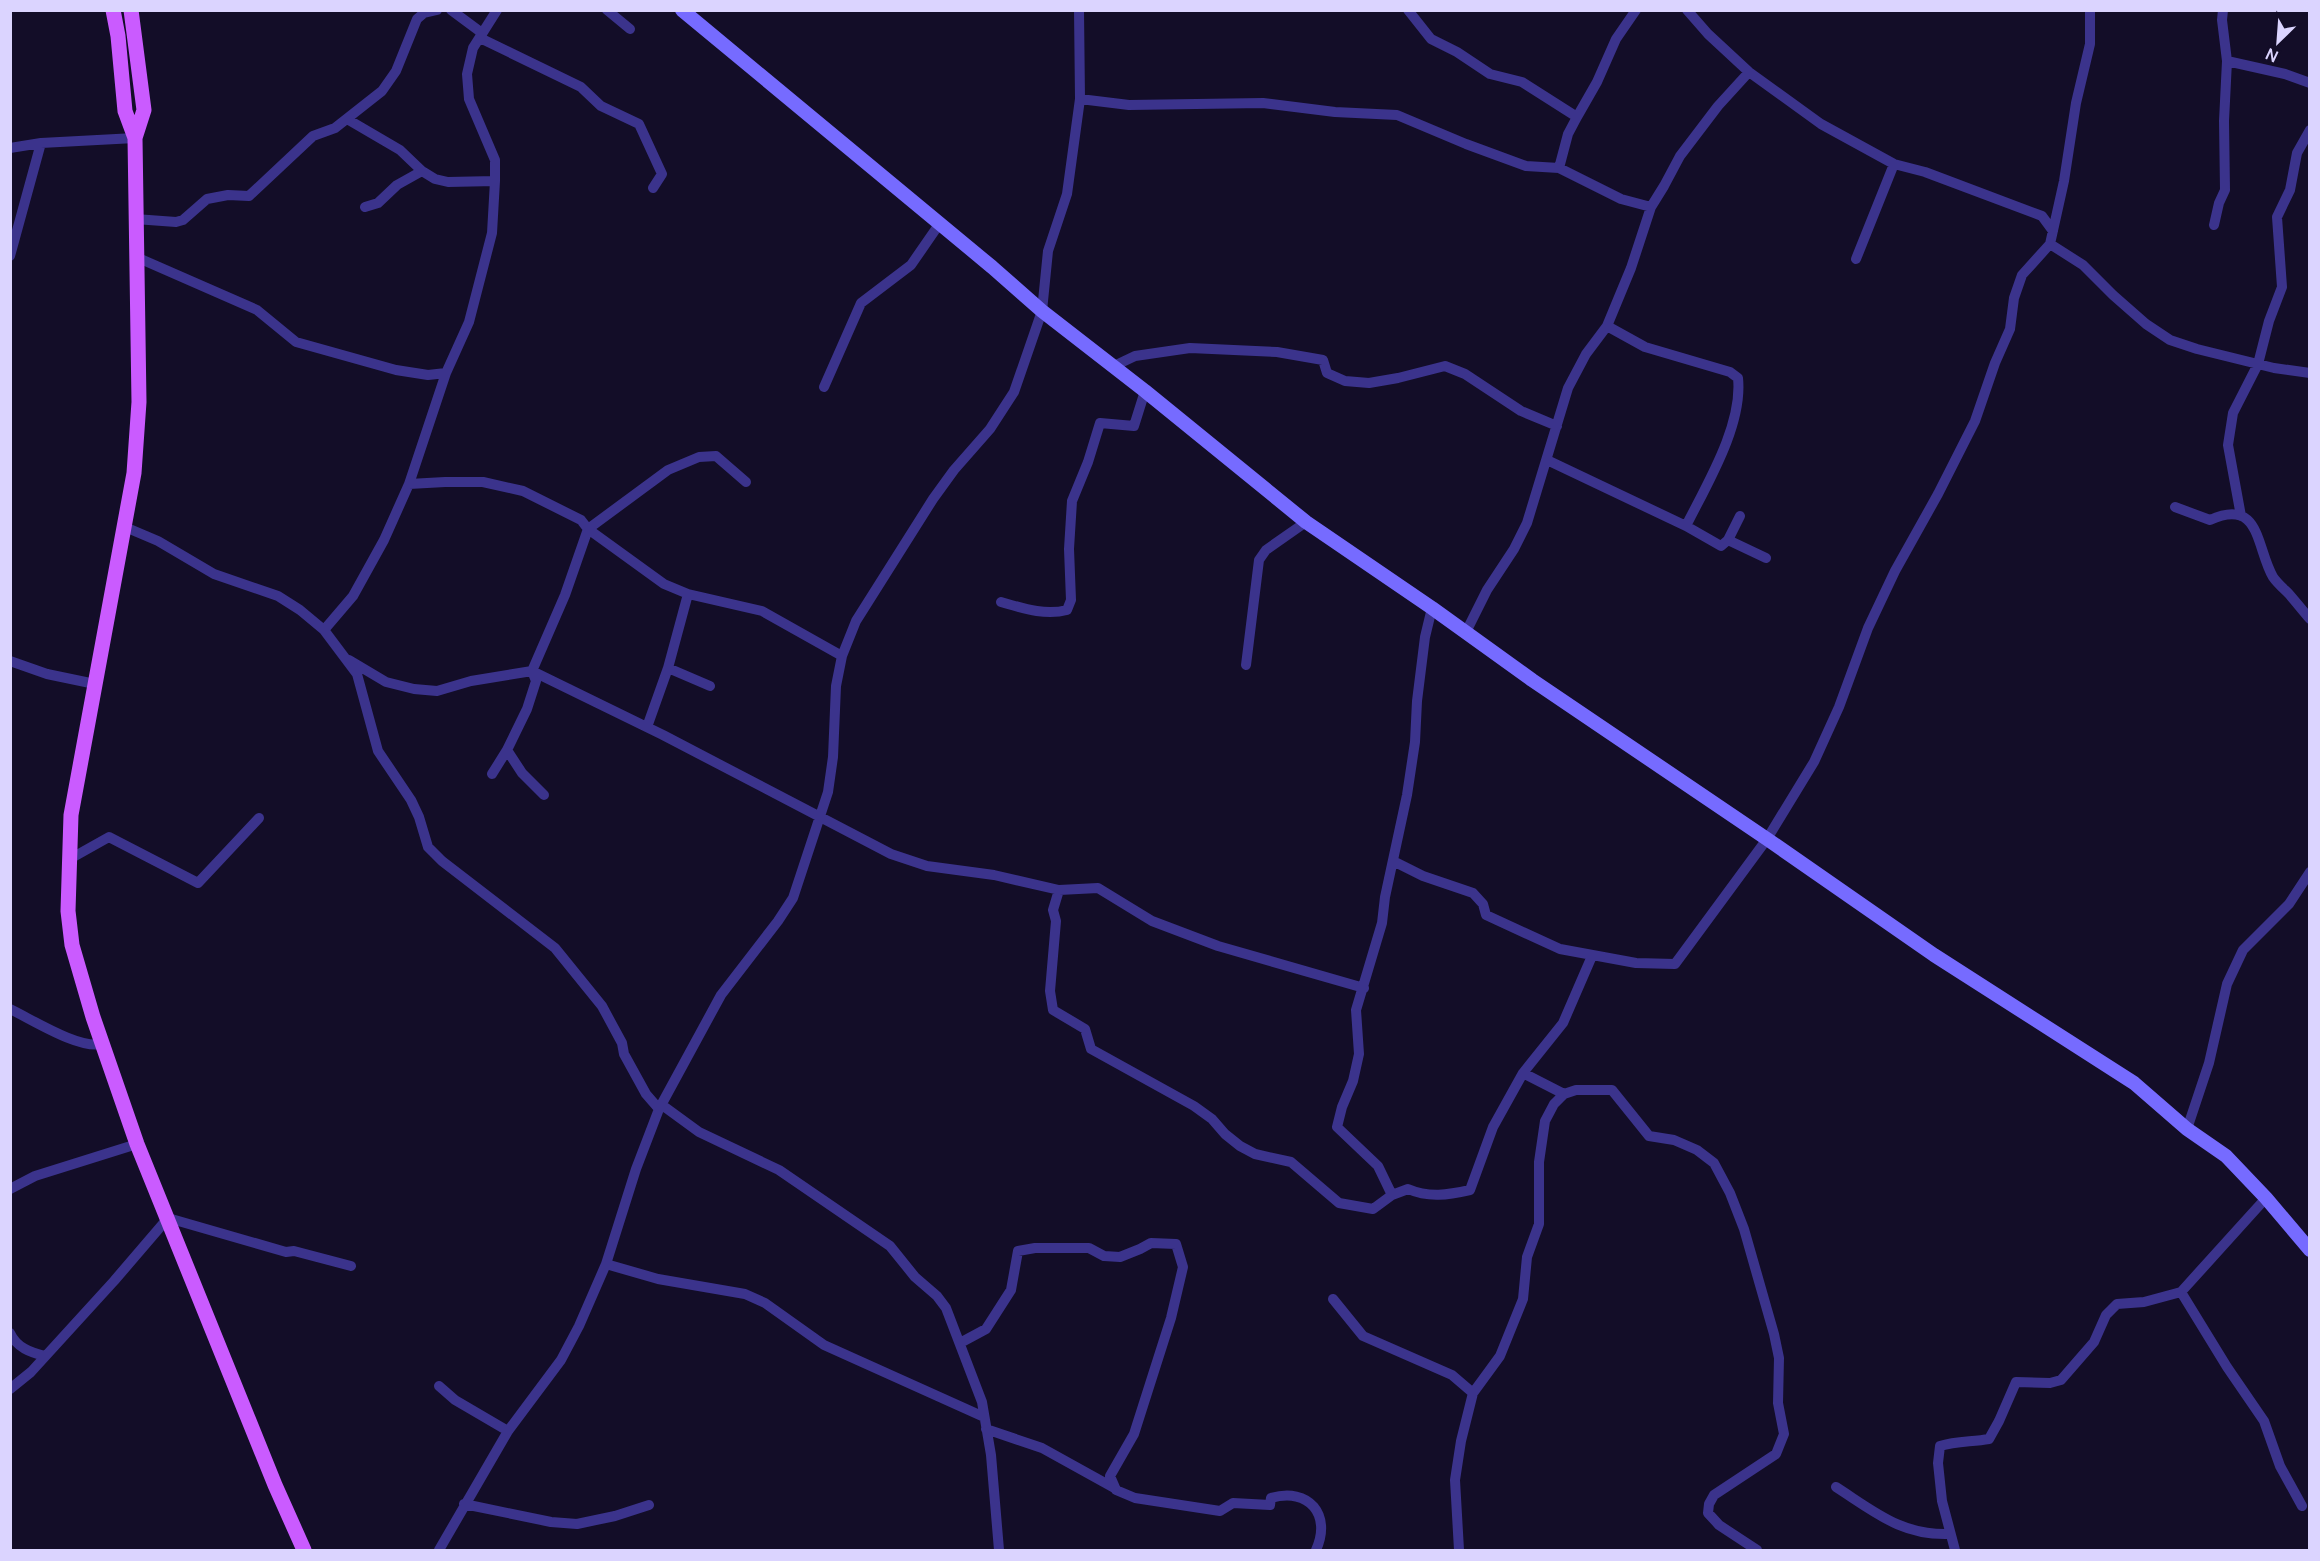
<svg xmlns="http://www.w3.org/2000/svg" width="2320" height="1561" font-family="Manrope,sans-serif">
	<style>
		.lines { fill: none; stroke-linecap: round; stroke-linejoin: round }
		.street { stroke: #3b338c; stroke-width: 10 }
		.secondary { stroke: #766bff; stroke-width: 14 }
		.primary { stroke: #ca5bff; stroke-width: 15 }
	</style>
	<rect width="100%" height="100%" fill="#130d28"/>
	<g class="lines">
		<path class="street" d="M451,10L482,33
			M607,10L630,29
			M1408,10L1431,39L1457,52L1490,74L1522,82L1577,117
			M1687,10L1708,34L1749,72L1821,124L1894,164L1925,172L2042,216L2053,231
			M480,38L581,87L601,106L639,124L662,174L653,188
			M2227,61L2285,74L2310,83
			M1080,99L1129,105L1263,103L1335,112L1397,115L1466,144L1526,166L1559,168L1621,199L1651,207
			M347,119L400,150L422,171L435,179L448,182L495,181
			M10,148L41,143L135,138
			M1559,168L1568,134L1577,117L1597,82L1616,39L1636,10
			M365,207L378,203L397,185L422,171
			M135,219L176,222L183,220L207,199L228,195L249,196L313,136L335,128L382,91L396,71L417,19L424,13L437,10
			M2214,225L2219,203L2225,190L2224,121L2227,61L2222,20L2223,10
			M2050,244L2083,265L2113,295L2146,324L2170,340L2197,349L2274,368L2310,373
			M10,256L41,143
			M136,257L257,310L296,342L396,370L428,375L446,373
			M1856,259L1894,164
			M1607,326L1645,347L1730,372L1738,378C1743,425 1707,484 1686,526
			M1114,366L1135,356L1190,348L1277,352L1323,360L1327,373L1345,381L1369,383L1398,378L1445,366L1465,374L1521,411L1557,426
			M824,387L861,303L911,265L940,223
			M1547,460L1686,526L1721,546L1728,540L1740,516
			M409,484L445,482H483L523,491L581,520L588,529L664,584L688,594L762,611L842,656
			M2175,507L2210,520C2261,497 2256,548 2273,577C2277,583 2284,589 2289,594C2296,602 2303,611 2310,619
			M2241,516L2228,445L2233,413L2258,364L2269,321L2282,287L2277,217L2290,190L2297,153L2310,130
			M125,527L158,541L214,574L278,596L300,610L324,630L357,674L378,751L411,800L419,817L428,847L442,861L555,948L602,1006L622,1043L624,1054L646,1094L659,1109
			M1728,540L1766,558
			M1001,602C1022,608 1045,616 1067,610L1071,600L1069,549L1072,501L1088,462L1100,423L1134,426L1145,391
			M324,630L353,596L384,540L409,484L446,373L469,322L492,233L495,181V160L469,99L467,74L473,48L497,10
			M1466,632L1487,590L1514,549L1527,523L1568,388L1586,354L1607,326L1631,268L1651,207L1664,186L1680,156L1718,106L1749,72
			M349,660L386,682L414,689L437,691L471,681L532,671L565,595L588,529L668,470L699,457L716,456L746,482
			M10,661L47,674L95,684
			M1246,665L1259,560L1266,550L1306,522
			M668,668L688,594
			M647,727L668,668L710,686
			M507,750L522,773L544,795
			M492,774L507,750L527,709L536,681L532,671L663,735L891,854L927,866L994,875L1059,890L1098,888L1152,921L1218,946L1364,988
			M68,860L109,837L198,883L259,818
			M1393,861L1423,876L1473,893L1483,904L1486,915L1560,949L1636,963L1675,964L1767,839L1814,762L1839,707L1868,628L1895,571L1938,494L1975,421L1995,363L2010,329L2014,298L2022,275L2050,244L2064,181L2076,103L2090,44V10
			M1059,890L1053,910L1056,921L1050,991L1053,1010L1085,1029L1091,1049L1194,1106L1212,1119L1225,1134L1240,1146L1255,1154L1291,1162L1339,1203L1373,1209L1392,1195L1408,1189C1429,1198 1448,1195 1470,1190L1493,1127L1523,1073L1563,1023L1592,956
			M10,1009C33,1020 78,1049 102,1044
			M1523,1073L1564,1094
			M662,1105L699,1132L779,1170L890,1246L915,1277L937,1296L946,1308L982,1402L991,1455L999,1550
			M2187,1129L2209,1063L2227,984L2243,950L2289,904L2310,872
			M10,1189L35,1176L137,1144
			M1392,1195L1378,1166L1337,1127L1342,1107L1353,1081L1359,1054L1356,1010L1382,923L1385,897L1407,795L1415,742L1417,701L1425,637L1432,608
			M606,1264L658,1279L745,1294L765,1303L824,1345L984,1417
			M2181,1292L2227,1367L2264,1421L2280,1466L2302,1506
			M1333,1299L1363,1336L1452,1375L1473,1393
			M10,1333C17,1348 30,1352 45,1356
			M960,1343L986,1329L1011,1290L1018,1251L1035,1248H1089L1104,1256L1120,1257L1140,1249L1151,1243L1176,1244L1183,1267L1171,1318L1134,1434L1110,1476L1116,1490L1135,1498L1220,1511L1233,1503L1270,1505L1271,1498C1309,1487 1332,1515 1316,1550
			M439,1386L455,1400L508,1431
			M10,1389L31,1372L114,1281L168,1218L286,1252L294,1251L351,1266
			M986,1429L1042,1448L1116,1489
			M1836,1487C1875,1512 1902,1536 1950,1534
			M464,1504L551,1522L577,1524L615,1516L649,1505
			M439,1550L508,1431L561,1360L579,1326L606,1264L636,1169L659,1109L721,995L778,921L793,898L828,792L833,757L836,686L842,656L856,621L933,499L954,470L990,429L1014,392L1042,311L1048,251L1067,194L1080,99L1079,10
			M1459,1550L1455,1480L1461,1441L1473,1393L1500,1356L1523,1299L1527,1257L1539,1224V1162L1545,1121L1554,1104L1564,1094L1576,1090H1612L1649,1136L1674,1140L1697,1150L1714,1163L1730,1193L1744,1229L1774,1334L1779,1358L1778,1403L1784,1434L1776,1454L1714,1495L1709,1504L1708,1513L1719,1525L1757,1550
			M1955,1550L1942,1501L1938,1463L1940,1446C1956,1441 1972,1442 1989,1439L1999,1421L2016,1382L2050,1383L2061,1380L2094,1342L2106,1315L2117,1304L2144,1302L2181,1292L2266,1198"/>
		<path class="secondary" d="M682,10L992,267L1042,311L1145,391L1306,522L1432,608L1532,680L1767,839L1934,955L2134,1083L2187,1129L2226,1156L2266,1198L2310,1250"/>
		<path class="primary" d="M113,10L118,36L125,111L135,138L139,402L134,473L71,815L68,911L72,945L93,1017L137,1144L275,1485L304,1550
			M131,10L144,110L135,138"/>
	</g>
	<rect width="2320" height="1561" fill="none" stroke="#dbd4ff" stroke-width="24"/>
	<g transform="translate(2278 42) rotate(205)" stroke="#130d28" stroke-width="4.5" paint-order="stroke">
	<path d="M0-4.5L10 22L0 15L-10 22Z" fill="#dbd4ff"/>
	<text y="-9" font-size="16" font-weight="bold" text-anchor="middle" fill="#dbd4ff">N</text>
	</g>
</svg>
